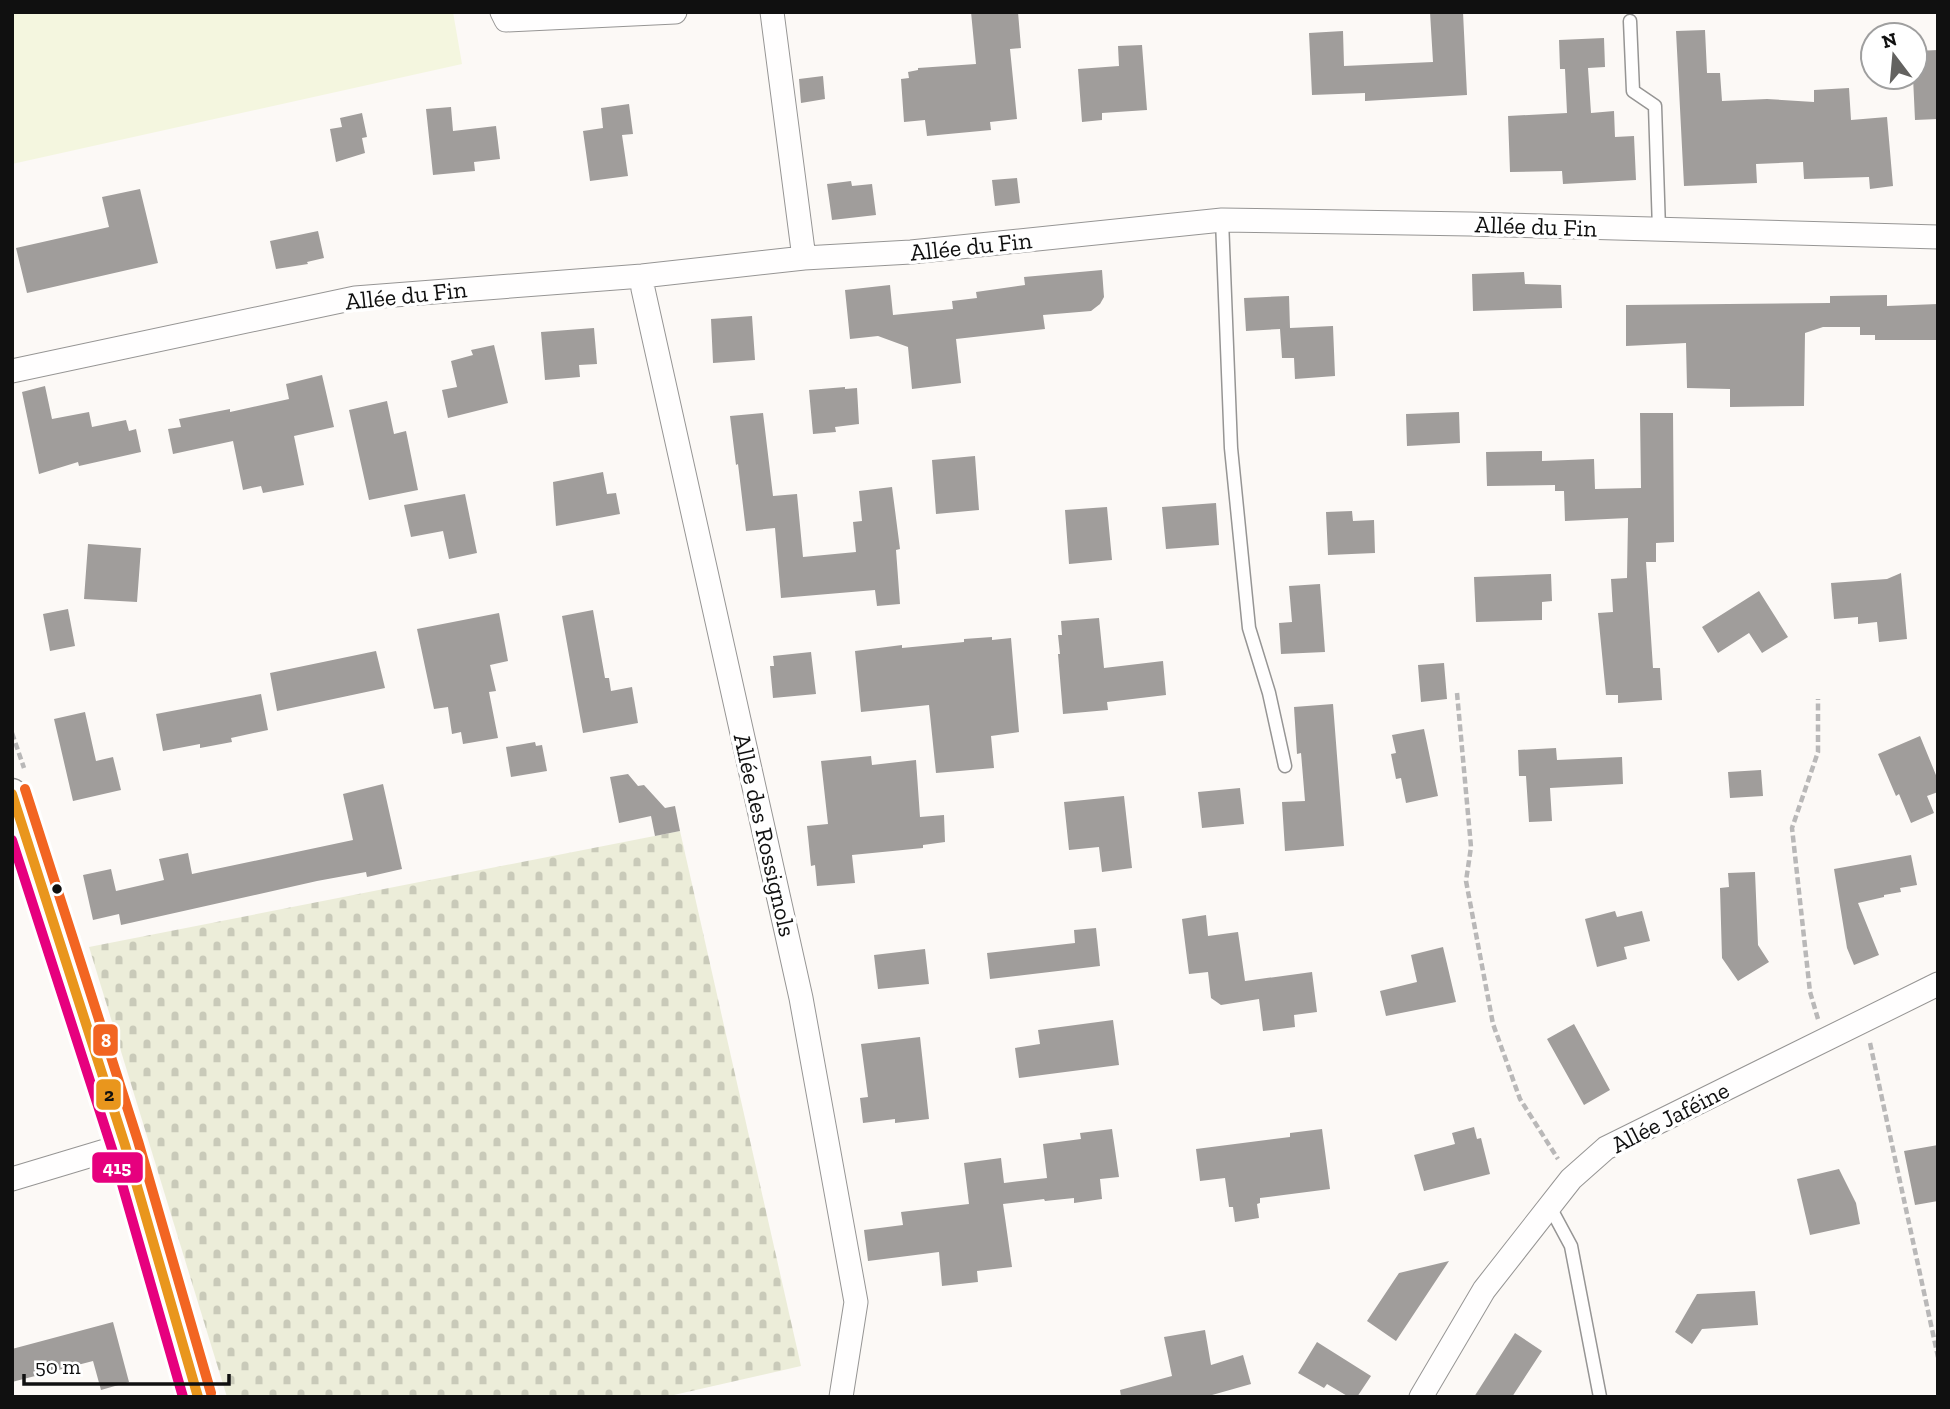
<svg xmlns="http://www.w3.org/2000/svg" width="1950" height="1409" font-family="'Zilla Slab',serif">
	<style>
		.cemetery { fill: url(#cemetery-stones) }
		.pitch { fill: #f4f6df }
		.building { fill: #a09d9b }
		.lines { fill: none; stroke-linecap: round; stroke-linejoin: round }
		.service-casing { stroke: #969594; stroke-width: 15 }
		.minor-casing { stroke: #969594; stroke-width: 25 }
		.tertiary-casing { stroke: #969594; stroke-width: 31 }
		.path { stroke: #b9b8b8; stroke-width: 4.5; stroke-dasharray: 7 3.5; stroke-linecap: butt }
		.service { stroke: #fffefe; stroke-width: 12 }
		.minor { stroke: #fffefe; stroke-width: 23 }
		.tertiary { stroke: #fffefe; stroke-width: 28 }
		.bus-1-casing { stroke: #fff; stroke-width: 16 }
		.bus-2-casing { stroke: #fff; stroke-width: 16 }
		.bus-3-casing { stroke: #fff; stroke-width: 16 }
		.bus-1 { stroke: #e9961d; stroke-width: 10 }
		.bus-2 { stroke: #e6007e; stroke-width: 10 }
		.bus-3 { stroke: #f26522; stroke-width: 10 }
		.bus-dot { fill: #101010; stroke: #fff; stroke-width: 2.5 }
		.labels { text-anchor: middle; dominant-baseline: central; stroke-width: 7; stroke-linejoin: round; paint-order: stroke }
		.street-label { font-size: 24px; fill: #101010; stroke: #fff }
		.line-badge { stroke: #fff; stroke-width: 2.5 }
		.badge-label { font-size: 19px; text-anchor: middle; font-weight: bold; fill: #fff }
		.pale-badge-label { font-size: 19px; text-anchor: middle; font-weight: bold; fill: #111 }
	</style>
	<defs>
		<pattern id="cemetery-stones" width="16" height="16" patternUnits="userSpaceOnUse" patternTransform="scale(1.75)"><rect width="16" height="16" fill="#ecedd9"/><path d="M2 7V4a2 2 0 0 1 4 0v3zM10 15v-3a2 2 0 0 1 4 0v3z" fill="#c9cab9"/></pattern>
	</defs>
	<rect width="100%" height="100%" fill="#fcf9f6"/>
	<path class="cemetery" d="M680,831L801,1366L665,1397H227L89,947Z"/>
	<path class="pitch" d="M12,12H453L462,64L12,164Z"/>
	<path class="building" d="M971,12H1018L1021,48L1010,49L1017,119L990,122L991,130L927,136L925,120L904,122L901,79L909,78L908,72L918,70V68L976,64Z
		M1430,12H1463L1467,95L1365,101V93L1312,95L1309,33L1343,31L1344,66L1433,62Z
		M1705,30L1707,73H1720L1722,101L1767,99L1814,102V90L1849,88L1851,120L1887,117L1893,186L1870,189L1869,177L1804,179L1803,162L1756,164L1757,183L1684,186L1676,31Z
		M1604,38L1605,67L1588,68L1591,113L1614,111L1615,137L1634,136L1636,180L1563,184L1562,171L1510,172L1508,116L1567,113L1565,69H1560L1559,40Z
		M1142,45L1147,110L1102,113V120L1082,122L1078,69L1119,66L1118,46Z
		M1938,50V119L1915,120L1913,77H1915V51Z
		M823,76L825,99L801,103L799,79Z
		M629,104L633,134L622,135L628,176L590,181L583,131L603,128L601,108Z
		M451,107L453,131L496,126L500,159L474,162L475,171L433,175L426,109Z
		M362,113L367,137L362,138L365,153L336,162L330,129L342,127L340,118Z
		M1017,178L1020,203L995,206L992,180Z
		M851,181L852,186L872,184L876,215L832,220L827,184Z
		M140,189L158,263L27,293L16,248L109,227L102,197Z
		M318,231L324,258L307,262L308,264L276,269L270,241Z
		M1102,270L1104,297L1100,304L1091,311L1043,315L1045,329L956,339L961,383L912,389L908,347L878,336L850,339L845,290L890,285L893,315L953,309L952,301L977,298L976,292L1025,285L1024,277Z
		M1524,272L1525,284L1561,285L1562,308L1473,311L1472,274Z
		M1887,295V306L1938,304V340H1875V335H1860V327H1823L1805,333L1804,406L1730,407V389L1687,388L1686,343L1626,346V305L1830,303V296Z
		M1289,296L1290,328L1333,326L1335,376L1295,379L1294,358H1282L1280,329L1246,331L1244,298Z
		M752,316L755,360L713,363L711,319Z
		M594,328L597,364L579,365L580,377L545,380L541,332Z
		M494,345L508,403L448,418L442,390L457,387L451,361L473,355L471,350Z
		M322,375L334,427L294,436L304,485L263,493L261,486L243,490L233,441L173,454L168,429L181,427L179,419L230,409V412L289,399L286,384Z
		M45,386L52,419L89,412L92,427L126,420L129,431L136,429L141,452L79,466L78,462L39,474L22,392Z
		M845,387V389L857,388L859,424L835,427L836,432L813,434L809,390Z
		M387,401L394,434L406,431L418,490L369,500L349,410Z
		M1459,412L1460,443L1407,446L1406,414Z
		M763,413L773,496L797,494L803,557L856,552L853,522L862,521L859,491L892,487L900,549L896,550L900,604L877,606L875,590L781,598L775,528L746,531L738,464L736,465L730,416Z
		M1640,413H1673L1674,542L1656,543V562H1646L1653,668H1660L1662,700L1618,703V695H1606L1598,613L1613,612L1611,579L1627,578L1628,518L1565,521L1564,491H1555V485L1487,486L1486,452L1542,451V461L1594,459L1595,489L1641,488Z
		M975,456L979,510L936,514L932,460Z
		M603,472L607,494L616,493L620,514L556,526L553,482Z
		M465,494L477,553L449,559L443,531L411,537L404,505Z
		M1216,503L1219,545L1166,549L1162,507Z
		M1107,507L1112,560L1069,564L1065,510Z
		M1352,511L1353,521L1374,520L1375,553L1328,555L1326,512Z
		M88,544L141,548L137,602L84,599Z
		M1901,573L1907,639L1879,642L1877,622L1858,624V617L1834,619L1831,583L1887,579Z
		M1551,574L1552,601L1542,602V620L1476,622L1474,577Z
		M1320,584L1325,652L1281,654L1279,623L1292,622L1289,586Z
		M1759,591L1788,637L1762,653L1749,633L1718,653L1702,627Z
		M68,609L75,646L50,651L43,614Z
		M593,610L605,678H609L611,691L632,687L638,723L583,733L562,616Z
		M499,613L508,661L490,665L496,691L489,692L498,738L463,744L461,732L452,734L448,707L434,709L417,629Z
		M1099,618L1104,668L1163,661L1166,695L1107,702L1108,710L1063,714L1058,654H1060L1058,635H1062L1061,621Z
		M992,637V640L1011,638L1019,732L991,736L994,768L936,773L929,705L861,712L855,651L902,645V648L964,642V639Z
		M376,651L385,688L277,711L270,673Z
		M811,652L816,694L773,698L770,666H774L773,656Z
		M1444,663L1447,699L1421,702L1418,665Z
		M261,694L268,730L231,738L232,742L200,748V744L163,751L156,714Z
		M1333,704L1344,846L1285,851L1282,802L1305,801L1301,753L1297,754L1294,707Z
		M85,712L96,761L113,757L121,790L73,801L54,719Z
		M1424,729L1438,796L1406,803L1401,778L1396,779L1391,754L1396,753L1392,735Z
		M1920,736L1938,780V792L1927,796L1934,813L1911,823L1899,794L1896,796L1878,754Z
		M535,742L536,746L542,745L547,771L511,777L506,747Z
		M1556,748L1557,760L1622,757L1623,784L1550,788L1552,821L1529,822L1526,776H1519L1518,750Z
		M871,756L872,765L916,760L920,817L944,815L945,842L923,845V848L852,855L855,883L817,886L815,865L811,866L807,826L828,824L821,761Z
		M1761,770L1763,796L1730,798L1728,772Z
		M628,774L638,786L644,785L665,808L675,806L680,831L655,836L651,816L619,823L610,777Z
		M383,784L402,869L367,877L366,872L317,881L121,925L119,914L93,920L83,875L111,869L116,891L164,880L159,859L188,853L192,874L353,840L343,794Z
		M1240,788L1244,824L1202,828L1198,792Z
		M1124,796L1132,868L1102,872L1099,847L1069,850L1064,802Z
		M1911,855L1917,885L1900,888L1901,892L1884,895V897L1858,903L1879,955L1854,965L1847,948L1834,869Z
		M1755,872L1758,945L1769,962L1738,981L1722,958L1720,888L1729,887L1728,873Z
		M1615,911L1617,917L1642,911L1650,941L1624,947L1627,959L1597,967L1585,919Z
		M1206,915L1208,936L1238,932L1245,981L1312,972L1317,1012L1294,1015L1295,1027L1263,1031L1259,999L1221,1005L1211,998L1208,972L1189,974L1182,919Z
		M1096,928L1100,966L990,979L987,953L1075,943L1074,930Z
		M1443,947L1456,1002L1386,1016L1380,991L1417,982L1411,955Z
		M925,949L929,984L878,989L874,955Z
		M1113,1020L1119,1065L1019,1078L1015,1048L1040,1044L1038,1030Z
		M1574,1024L1610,1090L1584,1105L1547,1039Z
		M920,1037L929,1119L895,1123V1119L863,1123L860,1098L868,1097L861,1044Z
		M1474,1127L1477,1139L1481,1138L1490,1174L1424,1191L1414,1155L1455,1144L1452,1133Z
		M1112,1129L1119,1177L1100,1179L1102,1199L1074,1203V1198L1045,1201L1044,1199L1003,1204L1012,1267L977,1271L978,1282L942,1286L939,1252L868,1261L864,1230L903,1225L901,1212L969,1204L964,1163L1001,1158L1004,1183L1047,1178L1043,1144L1081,1139L1080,1133Z
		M1322,1129L1330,1189L1260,1198V1203L1257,1204L1259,1218L1235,1222L1233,1207H1229L1225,1178L1200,1181L1196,1149L1290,1137V1133Z
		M1938,1145V1201L1915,1205L1904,1151Z
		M1839,1169L1856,1203L1860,1224L1810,1235L1797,1179Z
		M1449,1261L1396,1341L1367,1321L1399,1273Z
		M1755,1291L1758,1325L1702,1329L1692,1344L1675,1332L1697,1294Z
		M113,1322L129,1382L101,1390L93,1361L12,1382V1349Z
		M1205,1330L1211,1365L1243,1355L1251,1384L1205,1397H1121L1120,1390L1172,1376L1164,1337Z
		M1515,1333L1542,1351L1512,1397H1474Z
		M1317,1342L1371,1376L1357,1397H1349L1327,1384L1324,1388L1298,1373Z"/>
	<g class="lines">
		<g class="service-casing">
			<path id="service" d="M1630,21L1633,91L1655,106L1659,230
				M1222,220L1231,448L1249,628L1269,693L1285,766
				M1550,1207L1571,1246L1600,1397"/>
		</g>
		<g class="minor-casing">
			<path id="minor" d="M502,12L506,20L675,12
				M772,12L804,258
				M642,276L643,289L801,998L856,1302L841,1397
				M12,371L355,298L642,276L804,258L911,252L1222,220L1470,224L1938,237
				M12,1179L125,1145
				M1421,1397L1484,1290L1571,1179L1606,1148L1938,984"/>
		</g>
		<g class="tertiary-casing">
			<path id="tertiary" d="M12,793L125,1145L198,1397"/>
		</g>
		<path class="path" d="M1457,693L1471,847L1466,881L1493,1024L1520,1099L1558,1159
			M12,733L24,768
			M1818,1019L1810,992L1792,828L1818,752V699
			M1870,1043L1938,1357"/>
		<use href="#service" class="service"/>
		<use href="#minor" class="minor"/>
		<use href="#tertiary" class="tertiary"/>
		<g class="bus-1-casing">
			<path id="bus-1" d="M12,794L125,1145L198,1397"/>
		</g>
		<g class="bus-2-casing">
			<path id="bus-2" d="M12,840L112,1149L183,1397"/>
		</g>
		<g class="bus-3-casing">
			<path id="bus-3" d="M25,789L138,1141L211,1393"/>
		</g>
		<use href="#bus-1" class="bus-1"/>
		<use href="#bus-2" class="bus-2"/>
		<use href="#bus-3" class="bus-3"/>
	</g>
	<circle class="bus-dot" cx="57" cy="889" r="6"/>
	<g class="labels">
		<g class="street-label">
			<text transform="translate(1536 226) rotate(2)">Allée du Fin</text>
			<text transform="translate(971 246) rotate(-6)">Allée du Fin</text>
			<text transform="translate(406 295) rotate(-6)">Allée du Fin</text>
			<text transform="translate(765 835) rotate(77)">Allée des Rossignols</text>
			<text transform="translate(1670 1117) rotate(-27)">Allée Jaféine</text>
		</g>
	</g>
	<g class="line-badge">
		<rect x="92" y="1023" width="27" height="34" rx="7" fill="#f26522"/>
		<rect x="95" y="1078" width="27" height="33" rx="7" fill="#e9961d"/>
		<rect x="91" y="1151" width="53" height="33" rx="7" fill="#e6007e"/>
	</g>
	<g class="badge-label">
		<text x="106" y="1047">8</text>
		<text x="117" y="1174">415</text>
	</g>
	<g class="pale-badge-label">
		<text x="109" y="1101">2</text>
	</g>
	<rect width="1950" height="1409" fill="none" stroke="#101010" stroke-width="28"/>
	<g transform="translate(1894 56) rotate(344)"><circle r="33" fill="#ffffff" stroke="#9f9f9f" stroke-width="2"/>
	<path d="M0-5L12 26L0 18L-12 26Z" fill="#636260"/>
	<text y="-10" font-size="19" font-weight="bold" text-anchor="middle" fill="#101010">N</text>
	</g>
	<path d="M24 1374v10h205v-10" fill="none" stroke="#101010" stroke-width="3.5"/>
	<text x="35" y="1374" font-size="21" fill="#101010" stroke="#ffffff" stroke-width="5" paint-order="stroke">50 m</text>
</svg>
